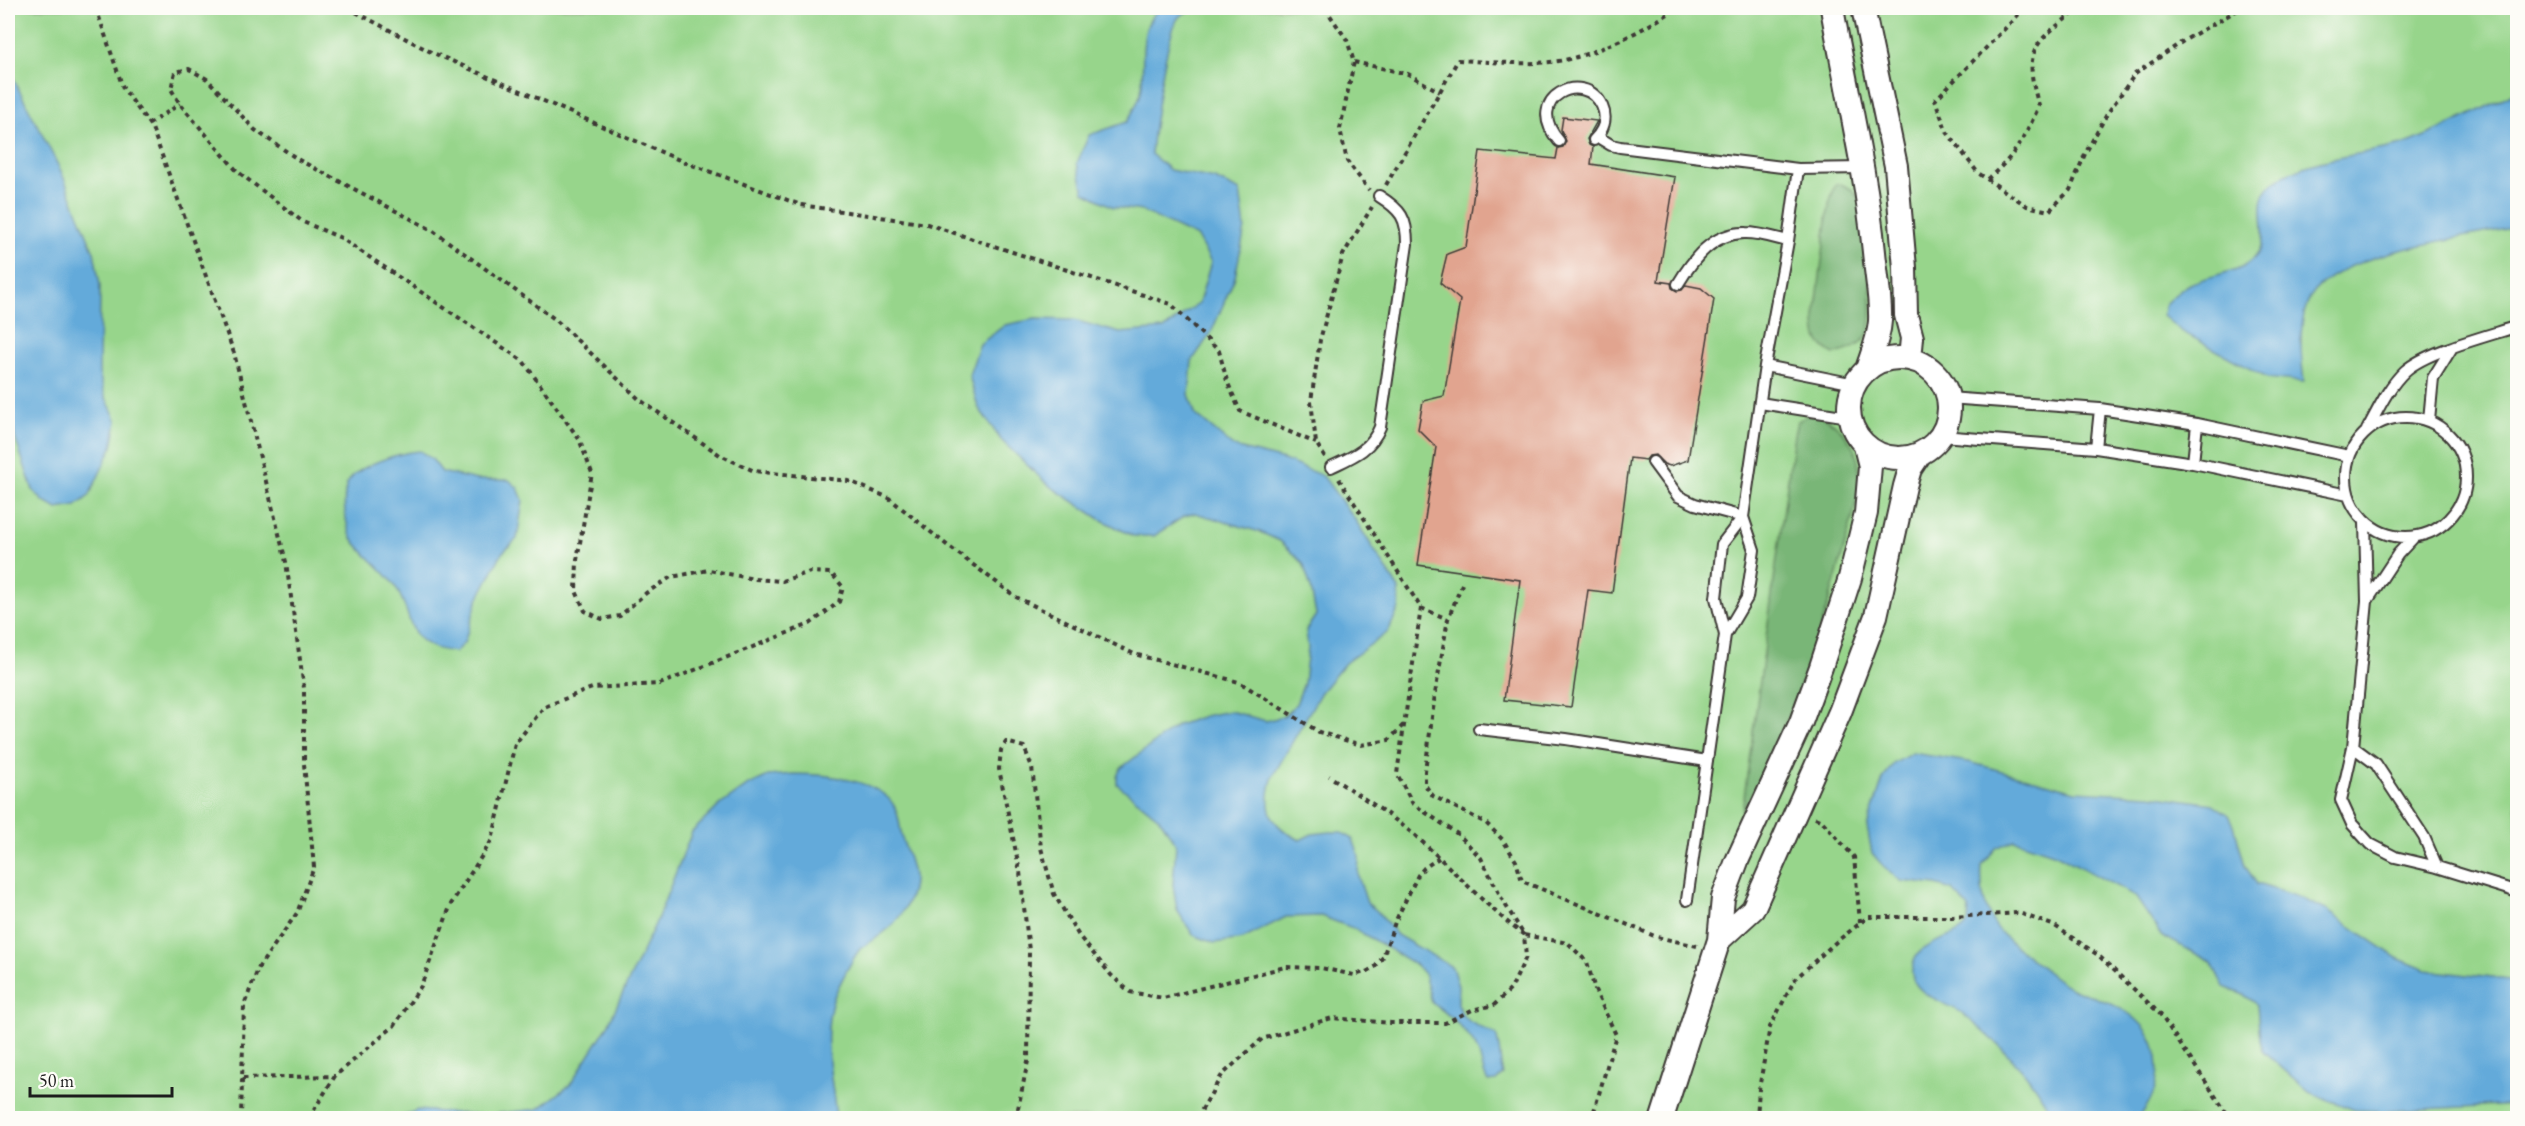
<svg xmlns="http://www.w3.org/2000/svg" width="2525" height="1126" font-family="'EB Garamond',serif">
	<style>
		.green { fill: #97d58b; stroke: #5a7854; stroke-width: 1.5 }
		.forest { fill: #79b677; stroke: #4a694a; stroke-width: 1.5 }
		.water { fill: #63aada; stroke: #40637b; stroke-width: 1.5 }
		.building { fill: #e1a48f }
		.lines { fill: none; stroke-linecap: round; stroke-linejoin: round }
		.service-casing { stroke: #3c3935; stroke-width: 14 }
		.minor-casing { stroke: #3c3935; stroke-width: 26 }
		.path { stroke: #3c3935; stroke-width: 4; stroke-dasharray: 4.5 4.5; stroke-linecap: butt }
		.service { stroke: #fff; stroke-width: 10 }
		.minor { stroke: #fff; stroke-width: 22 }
	</style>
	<rect width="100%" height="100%" fill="#fdfcf7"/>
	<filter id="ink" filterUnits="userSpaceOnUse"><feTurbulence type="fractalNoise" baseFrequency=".0167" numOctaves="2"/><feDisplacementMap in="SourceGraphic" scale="12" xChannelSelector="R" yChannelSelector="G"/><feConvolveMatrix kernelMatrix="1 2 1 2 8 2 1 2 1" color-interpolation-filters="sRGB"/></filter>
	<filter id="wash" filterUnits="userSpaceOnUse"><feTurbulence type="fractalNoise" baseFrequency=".008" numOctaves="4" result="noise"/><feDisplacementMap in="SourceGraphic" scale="24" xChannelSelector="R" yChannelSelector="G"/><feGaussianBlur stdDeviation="1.35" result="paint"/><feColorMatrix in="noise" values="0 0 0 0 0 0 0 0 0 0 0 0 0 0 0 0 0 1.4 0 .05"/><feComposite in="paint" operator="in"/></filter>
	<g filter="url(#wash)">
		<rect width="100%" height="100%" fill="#f0dec0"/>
		<path class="green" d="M8,8H2517V1118H8Z"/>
		<path class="forest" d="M1841,184L1853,190L1862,204C1864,230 1877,313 1868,333C1862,347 1847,351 1834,354C1816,344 1815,336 1815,317L1829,204L1835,185Z
			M1819,414C1838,424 1854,441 1858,462C1863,490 1851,521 1844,548C1820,640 1789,729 1742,812L1794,435L1797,422L1806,416Z"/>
		<path class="water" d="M1162,8H1195C1191,10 1183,13 1179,17C1166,32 1153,131 1151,154L1170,170L1215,179L1240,191L1245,228L1235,277L1211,333L1192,361L1189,394L1195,414L1234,447L1284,460L1323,476L1354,518L1399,589V608L1388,632L1345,663L1321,692L1273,776C1263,808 1269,825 1300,840L1312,834L1330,832H1341L1353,839L1359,856L1358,876L1367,903L1377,911L1397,935L1452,967L1458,986V1004L1462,1014L1470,1022L1496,1035C1501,1048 1499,1061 1503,1074L1496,1081L1488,1082C1482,1072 1482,1062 1478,1051C1472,1036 1446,1011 1432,1003L1424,974L1416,965L1355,929L1321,916L1286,917L1243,939L1214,943L1193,935L1177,910L1173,885L1176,844L1160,819L1117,784V776L1121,768L1178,725L1204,716L1230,711L1266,721L1284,716L1296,704L1304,683L1308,648L1306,630L1316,615L1311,588L1303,563L1280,541L1260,532L1195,513L1183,517L1154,536H1133L1100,519L1048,485L1001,440L978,407L969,375L980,344L1005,325L1035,319L1074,320L1120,333L1164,329L1199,303L1211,262L1197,237L1142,211L1113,207L1084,192L1077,163L1089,135L1127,122C1132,113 1139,102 1141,92C1146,66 1135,23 1162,8Z
			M8,62L15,82L61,171L94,252L100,285L99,373L105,396L117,421L112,447L89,496L76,506L57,509L43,501L33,490L15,438L8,390Z
			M2517,91V227C2469,237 2325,252 2307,304C2298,328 2301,358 2304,382L2267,378L2181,331L2163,316L2165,304C2172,297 2181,289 2190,284C2210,274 2241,274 2256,256C2276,232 2244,199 2280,178C2316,157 2362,155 2402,145C2412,142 2422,137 2432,133C2461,120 2489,106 2517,91Z
			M420,451L432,459L442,472L477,480H509L518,488L523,500L517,539L502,553L478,599L464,643L455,652C400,646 417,616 393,583C381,567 363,555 352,538C348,532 346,519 345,512C344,503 344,493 347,484C356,465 401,452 420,451Z
			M1912,753L1969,762L2075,791L2150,795L2213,804L2229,815L2234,825L2245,866L2257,884L2296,896L2326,910L2397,958L2426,970L2517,981V1104L2388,1111L2355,1110L2331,1101L2309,1092L2263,1051L2260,1040L2257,1005L2244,995L2224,987L2211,962L2161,935L2135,896L2056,854L2014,840L1996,848L1982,865C1978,919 2000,935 2039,965C2050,974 2060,983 2073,989C2092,997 2113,1002 2131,1015C2166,1041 2165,1088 2138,1118H2055C2045,1103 2036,1087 2025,1073C2007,1052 1983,1030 1962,1013C1947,1002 1910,995 1912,970C1915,936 1961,942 1968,922C1969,918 1968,912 1969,908L1952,890L1936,885L1901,881L1883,866L1872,853L1867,827L1883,779L1893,764Z
			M794,774C821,774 885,779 896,810C900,820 900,831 903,841C912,868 919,879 906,906C899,920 887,931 875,939C871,942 864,945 860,949C852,959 839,985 834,997C820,1038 833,1078 836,1118H400L417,1110L485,1115L538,1109L570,1085L607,1027L657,920L692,832L720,805L747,786L768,776Z"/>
		<g id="blocks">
			<path class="building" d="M1563,117L1597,121L1587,139L1589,145L1593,147L1591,164L1675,177L1658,281L1671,283L1672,288L1677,291L1682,290L1686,285L1701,288L1714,299L1688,460L1670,466L1664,464L1655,455L1649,456L1646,460L1630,458L1612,593L1588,590L1571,707L1504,700L1520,580L1418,565L1436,447L1418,429L1423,401L1444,396L1460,300L1440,283L1447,254L1466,247L1480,151L1556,159L1558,148L1563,147L1566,141L1561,130Z"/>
		</g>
	</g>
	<g filter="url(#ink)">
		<use href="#blocks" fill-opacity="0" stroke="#3c3935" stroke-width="1.5"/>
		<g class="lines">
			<g class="service-casing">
				<path id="service" d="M1598,137L1611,145L1620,147L1798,169L1863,168
					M1559,141C1521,98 1585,68 1602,106C1608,119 1603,131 1594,140
					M1678,284C1693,259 1713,232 1746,233C1760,233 1775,238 1788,241
					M1765,366L1855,384
					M1948,398L2100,409L2197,424L2349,456
					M1760,403L1849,417
					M2346 477a60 60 0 1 1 120 0a60 60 0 1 1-120 0Z
					M2429,420L2433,378L2451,349
					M2367,430C2378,410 2388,387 2405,371C2427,351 2488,336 2518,326
					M1941,436L2096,448L2193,463L2348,495
					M2096,448L2100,409
					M1653,462L1678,496L1695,504L1743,517
					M2193,463L2197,424
					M1331,467C1352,457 1371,450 1380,427L1407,244C1407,218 1401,210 1379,196
					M2365,522L2367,601L2353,747L2341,800L2352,824L2370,844L2395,857L2437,867L2518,892
					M2367,601L2398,554L2413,538
					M1725,635L1716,598L1722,544L1743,517
					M1479,729L1566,739L1707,761
					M2353,747L2376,764L2424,837L2437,867
					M1687,900L1725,635L1747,598L1754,550L1743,517L1765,366L1788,241L1798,169"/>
			</g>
			<g class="minor-casing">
				<path id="minor" d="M1832,8C1846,89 1866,170 1874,252C1876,274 1881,298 1880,321C1879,338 1872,354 1867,369
					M1863,8L1896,166L1905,268L1906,315L1912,338L1910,359
					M1849 408a50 50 0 1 1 100 0a50 50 0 1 1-100 0Z
					M1719,940L1753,909L1840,712L1876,616L1905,486L1910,469L1920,454
					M1662,1118L1719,940L1723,898L1737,861L1801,722L1821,667L1850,578L1866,513L1870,466L1865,446"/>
			</g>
			<path class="path" d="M96,8L123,88L152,128L234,353L286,562L304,688V764L314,867L297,913L259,967L244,1005L241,1118
				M348,8L431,52L684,162L801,205L927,224L1171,304L1219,351L1227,381L1240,411L1316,443
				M1325,8L1347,40L1354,62L1340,129L1347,161L1369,190
				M2025,8L1935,100L1947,132L1978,173L2027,206L2049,211L2070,190L2085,154L2107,114L2135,74L2185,40L2241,8
				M1354,62L1408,74L1440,92
				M149,124L180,104
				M1987,179C2015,157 2025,137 2039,106C2021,47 2036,42 2080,8
				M1386,185L1458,60C1492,62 1541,67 1573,58C1607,49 1649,27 1677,8
				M1325,457L1316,443L1311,401L1320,340L1343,255L1372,207
				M1339,479L1421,608L1448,619
				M1462,584L1448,619L1435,694L1425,771V785L1433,796L1486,823L1503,840L1516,861L1522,881L1657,937L1697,946
				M1421,608L1397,774L1413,804L1459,835L1481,858L1503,901L1524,935L1568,943L1587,962L1595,990L1616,1035L1592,1118
				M1815,818L1822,821L1854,857L1860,922
				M243,1078L335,1076
				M309,1118L335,1076L394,1026L421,986L451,904L492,840L515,744L544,707L592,688L660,684L810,624L839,602L843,587L831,573L810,572L782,581L754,579L709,570L671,577L646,593L620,616L602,619L585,611L576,591L577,560L592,473L579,439L523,361L341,238L303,222L237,171L180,104L171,89L175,72L189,69L207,79L255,130L299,160L432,230L556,320L640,400L720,455L754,471L849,481L889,498L948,546L1016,597L1134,654L1239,682L1319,732L1361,745L1389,740L1405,723
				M1016,1118L1028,1061L1029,951L1020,872L999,769L1001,750L1006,742L1024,747L1032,767L1041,848L1054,894L1079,936L1111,975L1130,992L1163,998L1285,967L1321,968L1354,975L1366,972L1375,967L1383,957L1395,922L1418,875L1424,868L1439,858
				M1197,1118L1222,1075L1262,1039L1332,1018L1391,1023H1445L1472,1010L1494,1005L1511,989L1526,957L1524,935C1486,907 1455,871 1419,839C1392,815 1360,796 1329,776
				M1757,1118L1759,1089L1770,1027L1795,979L1836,942L1868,917H1952L2019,913L2055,926L2098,955L2160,1014L2230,1118"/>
			<use href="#service" class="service"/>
			<use href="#minor" class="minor"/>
		</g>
	</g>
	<rect width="2525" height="1126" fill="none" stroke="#fdfcf7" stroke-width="30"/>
	<path d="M30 1087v9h142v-9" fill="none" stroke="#1c1c1c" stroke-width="3"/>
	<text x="39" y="1087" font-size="18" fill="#1c1c1c" stroke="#fdfcf7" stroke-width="4.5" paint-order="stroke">50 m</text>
</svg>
